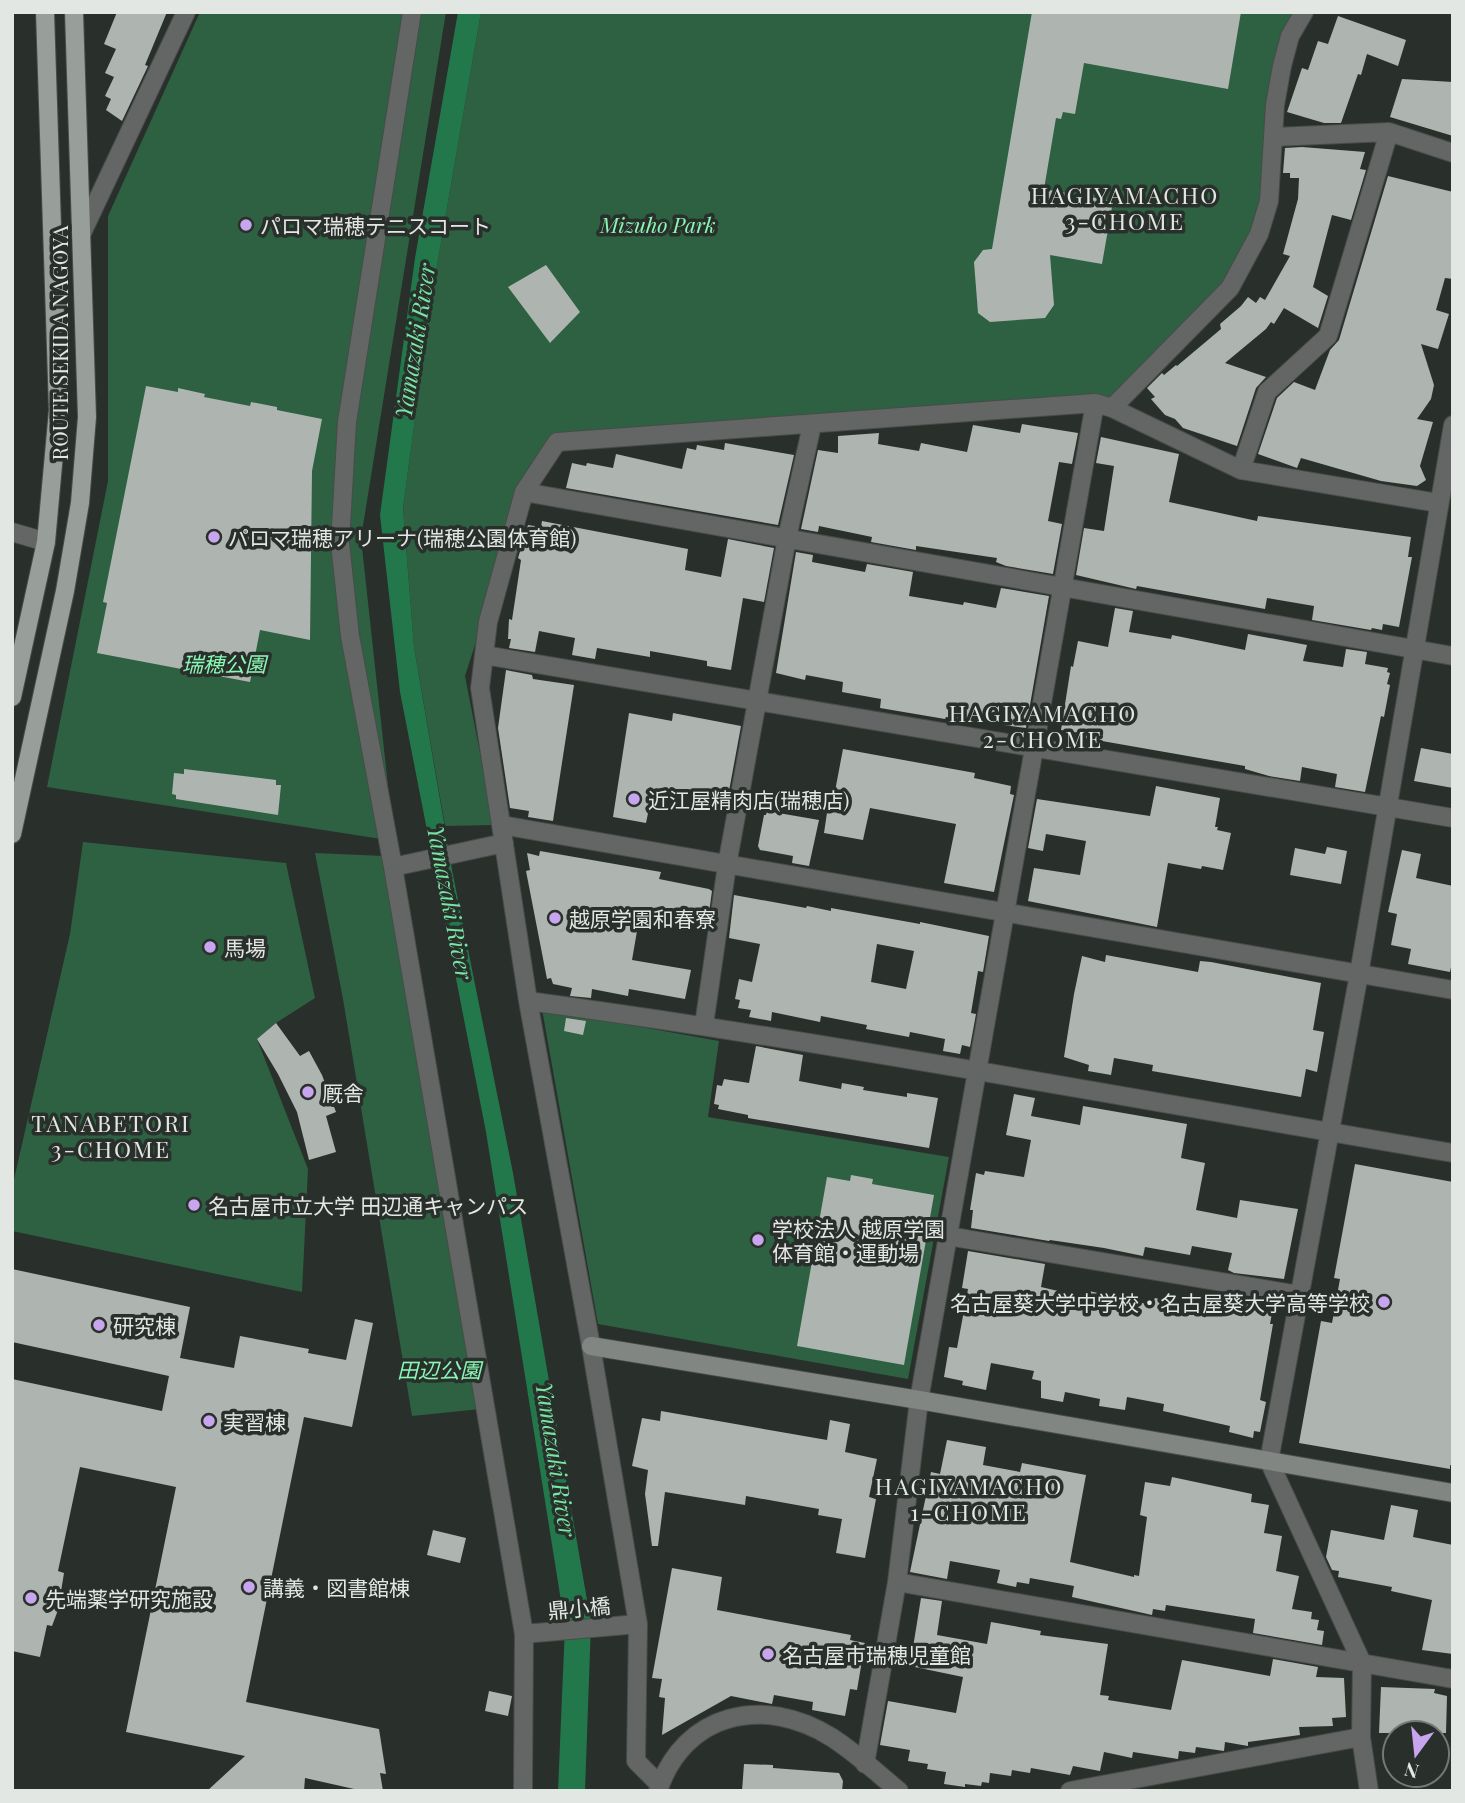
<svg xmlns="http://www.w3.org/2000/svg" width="1465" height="1803" font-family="'Playfair Display','Noto Sans JP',serif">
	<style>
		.green { fill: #2e6042 }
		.water { fill: #22784a }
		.building { fill: #aeb5b0; fill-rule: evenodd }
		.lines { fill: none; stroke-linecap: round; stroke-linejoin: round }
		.street-casing { stroke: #474c49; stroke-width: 20 }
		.secondary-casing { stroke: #474c49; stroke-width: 20 }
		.primary-casing { stroke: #474c49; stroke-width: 20 }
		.street { stroke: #636664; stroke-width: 18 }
		.secondary { stroke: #818683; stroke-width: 18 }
		.primary { stroke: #989f9a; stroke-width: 18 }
		.poi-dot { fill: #c8a6ef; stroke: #292f2b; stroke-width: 2.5 }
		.labels { text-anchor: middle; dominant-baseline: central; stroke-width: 7; stroke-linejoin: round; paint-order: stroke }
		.park-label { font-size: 21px; font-style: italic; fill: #8af8b5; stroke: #292f2b }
		.poi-label { font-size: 21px; fill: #e3e7e4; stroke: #292f2b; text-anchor: start }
		.street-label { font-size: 21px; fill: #e3e7e4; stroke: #292f2b }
		.neighbourhood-label { font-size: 23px; letter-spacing: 2px; fill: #e3e7e4; stroke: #292f2b }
		.water-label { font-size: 23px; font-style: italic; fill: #77e5a3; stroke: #292f2b }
	</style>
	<rect width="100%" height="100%" fill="#292f2b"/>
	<path class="green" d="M200,12H446L361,538L394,841L47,787L108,481V216Z
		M481,12H1304L1290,36L1269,201L1230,288L1112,408L557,442L524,492L465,676L494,825L445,826L414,647L403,508L431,300Z
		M83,842L286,863L315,998L276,1023L257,1039L308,1169L302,1292L12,1231V1188L70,934Z
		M315,853L384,856L481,1409L412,1416L343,999Z
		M542,1009L719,1041L708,1117L949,1157L908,1379L598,1324Z"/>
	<path class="water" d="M458,12H481L431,300L403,508L414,647L452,870L513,1173L591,1623L585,1791H558L565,1626L486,1132L400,692L380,515L415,258Z"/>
	<path class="building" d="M117,12H167L145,65L148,66L122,121L106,110L111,99L105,96L114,77L105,73L116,49L104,44Z
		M1032,12H1241L1228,89L1084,63L1075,114L1063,112L1061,119L1056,118L1044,189L1113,201L1102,264L1050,255L1054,305L1045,318L990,322L978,313L974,262L983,250L992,249Z
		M1338,16L1406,40L1398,66L1367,54L1361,75L1358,74L1341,123H1324L1287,112L1302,68L1308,70L1318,41L1328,44Z
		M1402,79L1453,82V136L1390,117Z
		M1302,147L1365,152L1360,169L1366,170L1351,220L1332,215L1313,287L1328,296L1318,328L1284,308L1274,324L1271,322L1266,329L1225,363L1266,377L1256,388L1237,446L1183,428L1175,419L1165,415L1151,399L1155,397L1147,388L1162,373L1164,375L1176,365L1177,366L1221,329L1220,324L1241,306L1248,297L1256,303L1260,297L1265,300L1290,256L1283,254L1298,199L1299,178H1290V173H1283L1285,148Z
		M1388,176L1453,192V279L1445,278L1436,310L1449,314L1438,349L1421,344L1434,385L1431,399L1417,419L1433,422L1420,466L1426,480L1417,486L1381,481L1301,458L1297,468L1258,454L1277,398L1294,382L1315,390L1330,350L1339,340Z
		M546,265L580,312L550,343L508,287Z
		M146,386L178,392V388L205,394L204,397L250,406L251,402L277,407V410L322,419L312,471L310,640L260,630L250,682L97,653L107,603L103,602Z
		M1022,424L1078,433L1072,464L1059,462L1048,521L1062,524L1053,574L1006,566L996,562L997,558L916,546V550L871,542L872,537L819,526L818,532L801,529L818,450L838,453V436L879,433L878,444L919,451L921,443L967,452L973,425L1020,433Z
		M1101,437L1179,454L1169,502L1257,521L1258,516L1411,537L1408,557H1412L1399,627L1383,624L1382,630L1372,628L1371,630L1312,620L1314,606L1267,598L1265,609L1137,586L1136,589L1076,575L1084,528L1104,531L1114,466L1096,463Z
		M725,443L794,455L778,525L566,488L572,463L586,466L587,463L613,468L616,454L682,469L687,448L696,450L697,445L724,450Z
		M542,521L688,549L685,570L721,577L728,539L774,548L764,602L743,598L731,670L707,666V661L650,651V657L597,648L595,659L572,655L575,638L539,631L535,652L509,648L511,639H508L509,619L512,620L521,560L518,558L528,525L541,527Z
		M796,552L813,555L812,562L865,572L867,564L913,572L909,596L963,605L964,602L996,608L1001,588L1049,596L1026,728L946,717L945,719L880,708L881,699L842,692L843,682L806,675L805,680L776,673Z
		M1115,608L1133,611L1129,632L1171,639L1172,635L1245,650L1248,634L1307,645L1303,661L1343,667L1346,649L1367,652L1365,664L1388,668L1387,672L1390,673L1387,684L1390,685L1384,717L1381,716L1365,792L1335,787L1337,774L1302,767L1300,781L1269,776L1245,769V766L1079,737L1080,733L1061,730L1071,666L1073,667L1078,641L1108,647Z
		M506,670L532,675L533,679L574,685L553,821L528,817L529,811L510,808L498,728Z
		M629,713L672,721L673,713L741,726L727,802L711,799L710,806L692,802L693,797L653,789L646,823L613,817Z
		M1421,748L1453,754V788L1414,781Z
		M843,749L975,773L974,778L1011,786L1010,794L1014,795L994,892L944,883L956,824L870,808L863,840L824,833L828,806L832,807Z
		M184,769L276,780V785H281L278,815L176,799V795L172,794L174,773L184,774Z
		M1156,786L1220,798L1215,827H1218L1217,830L1231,833L1223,870L1202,866L1201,869L1168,863L1157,927L1028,901L1034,868L1080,875L1086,841L1046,834L1043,851L1028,848L1037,799L1150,816Z
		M767,811L819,820L809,866L792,863L793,856L760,850L758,846L764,815H766Z
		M1327,847L1347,851L1341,884L1290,875L1295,848L1325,854Z
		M1402,850L1421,854L1416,878L1453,886V957L1450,972L1408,964L1411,949L1391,945L1397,914L1388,912Z
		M540,851L661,872L659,879L709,889L712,891L708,920L641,908L632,960L691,970L685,999L629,989L628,996L592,989L591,998L570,996L572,988L553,984L551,978L547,979L526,871L530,870L527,853L539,856Z
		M734,895L806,908L807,906L831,911V908L920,924V922L989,936L983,972L978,971L971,1013L976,1014L970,1047L962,1045L960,1054L943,1051L945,1039L910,1032L909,1037L866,1029L867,1025L821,1016L820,1022L772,1012L771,1021L749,1017L751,1010L738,1008L740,1000L735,999L739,979L752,982L760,944L729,938ZM877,944L914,951L906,989L871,982Z
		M1106,955L1198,972L1200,961L1211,962L1321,983L1313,1030L1324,1032L1317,1072L1306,1069L1301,1097L1152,1071L1153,1065L1114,1058L1111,1075L1088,1071L1089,1065L1064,1057L1074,994L1082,956L1105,962Z
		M566,1018L586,1021L583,1035L564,1031Z
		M276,1023L300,1056L309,1051L322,1075L336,1112L326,1116L336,1152L309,1160L297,1112L278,1074L257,1039Z
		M756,1046L803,1055L799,1081L841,1089L842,1083L864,1087L863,1090L907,1097V1093L938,1098L929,1148L748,1118V1115L718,1109L719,1105L714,1104L717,1085L722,1086L724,1079L749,1083Z
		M1014,1094L1035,1098L1031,1116L1080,1125L1083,1106L1187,1124L1181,1158L1205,1163L1196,1210L1237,1218L1240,1200L1298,1209L1284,1279L1234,1273L1228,1270L1232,1253L1192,1246L1190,1255L1145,1247L1143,1256L1104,1248L1050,1240L1049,1241L971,1228L973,1210H970L976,1173L984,1175L985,1171L1024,1177L1031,1140L1006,1135Z
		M1355,1164L1453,1182V1466L1450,1465V1469L1299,1443L1321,1321L1332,1323L1340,1279L1334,1278Z
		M851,1175L873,1179L872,1184L934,1195L904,1365L797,1346L827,1177L850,1181Z
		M968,1251L1045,1264L1041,1287L1088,1298L1089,1291L1151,1305L1155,1298L1226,1312L1230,1295L1261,1300L1259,1311L1272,1313L1270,1324H1273L1260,1400L1266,1402L1260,1432L1254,1431L1253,1438L1229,1432L1230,1426L1163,1411L1164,1404L1127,1397L1125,1410L1099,1406L1100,1399L1065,1392L1063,1402L1041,1398V1381L1032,1379L1034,1371L991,1363L986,1390L962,1385L963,1381L944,1377L949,1347L957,1348L968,1289L962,1288Z
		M12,1269L190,1307L180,1358L234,1368L240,1336L309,1349L308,1353L346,1360L355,1319L373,1323L352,1427L304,1417L246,1702L379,1729L386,1774L380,1773L383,1791H363L305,1778L304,1791H207L245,1756L126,1732L176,1487L80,1467L58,1571L64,1573L58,1610L52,1626L47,1625L40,1657L12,1651V1379L162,1411L169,1376L12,1342Z
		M661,1411L827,1440L830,1420L850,1424L845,1452L877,1459L869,1497L876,1499L865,1558L836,1553L842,1519L818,1515L819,1509L746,1496L745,1505L665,1492L658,1546H652L645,1494L648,1470L632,1466L642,1418L660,1421Z
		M947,1440L986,1447L983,1465L1020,1472L1022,1463L1086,1475L1070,1562L1134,1577V1575L1139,1576L1147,1517L1140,1515L1145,1482L1170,1486L1172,1477L1252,1494L1251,1502L1269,1505L1264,1533L1282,1536L1276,1571L1299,1576L1292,1609L1312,1612L1311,1619L1319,1620L1317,1630L1324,1631L1322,1645L1253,1633L1255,1619L1166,1605L1165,1611L1153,1609L1152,1615L1072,1597L1074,1586L1030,1578L1029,1584L1017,1582L1016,1587L997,1583L1000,1570L950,1561L947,1579L910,1572L931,1472L940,1474Z
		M1391,1505L1418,1510L1413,1537L1453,1545V1654L1422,1650L1432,1600L1391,1591L1392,1587L1338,1577L1339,1571L1332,1570L1326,1557L1331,1530L1384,1540Z
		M433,1530L466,1538L460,1563L427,1555Z
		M672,1568L722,1577L717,1610L851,1635L850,1640L865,1643L857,1690L850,1689L845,1716L812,1710L813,1702L774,1695L772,1704L731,1696L662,1735L665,1698L659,1697L662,1679L652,1678Z
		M921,1598L942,1601L937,1635L987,1644L991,1622L1041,1631L1040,1635L1108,1644L1100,1695L1109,1696L1108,1700L1171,1710L1182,1660L1270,1676L1273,1659L1318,1667L1316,1677L1344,1678L1346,1717L1332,1718L1333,1726L1299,1727L1300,1735L1248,1742V1746L1225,1742L1224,1751L1196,1747L1195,1753L1179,1751L1178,1759L1133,1752L1132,1758L1104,1752L1100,1771L1073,1766L1070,1775L1031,1768L1030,1773L1012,1770L1011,1776L990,1773L989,1783L982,1782L981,1786L965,1784V1787L944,1784L946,1772L927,1769L928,1764L908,1761L910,1750L880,1745L888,1701L956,1713L963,1677L910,1666Z
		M1381,1687L1435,1689L1434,1693L1447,1696L1446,1733H1379Z
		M489,1691L512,1696L508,1716L485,1711Z
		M744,1764L773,1765V1768L839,1773L843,1781L842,1791H742Z"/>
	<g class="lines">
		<g class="street-casing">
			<path id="street" d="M412,12L347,422L340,543L350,636L393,867L524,1634L523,1791
				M1274,137L1389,132L1453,153
				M81,235L186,12
				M1112,408L1241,470L1438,503
				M1241,470L1267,392L1328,336L1389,132
				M524,492L1453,656
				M12,532L46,542
				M484,655L1453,818
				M501,825L1453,990
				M393,867L504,843
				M528,1001C838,1043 1145,1101 1453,1153
				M704,1025L727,865L787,538L812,425
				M948,1236L1299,1295
				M897,1582L1453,1679
				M524,1634L638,1624
				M865,1764L897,1582L919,1400L1095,403
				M660,1785L636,1761L638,1624L591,1346L528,1001L480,688L488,622L524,492L557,442L1095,403L1112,408L1230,288L1259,234L1269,201L1275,105L1282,66L1290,36L1304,12
				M658,1791C684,1712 764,1695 831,1737C855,1752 877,1773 899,1791
				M1070,1791L1361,1737
				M1369,1791L1361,1737L1362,1663L1269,1461L1359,974L1453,425"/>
		</g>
		<g class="secondary-casing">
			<path id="secondary" d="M591,1346L919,1400L1453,1493"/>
		</g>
		<g class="primary-casing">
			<path id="primary" d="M12,697L46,542L58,410L45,12
				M12,834L65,591L80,503L87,417L74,12"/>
		</g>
		<use href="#street" class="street"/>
		<use href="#secondary" class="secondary"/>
		<use href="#primary" class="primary"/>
	</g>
	<g class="poi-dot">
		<circle cx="246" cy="225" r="7"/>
		<circle cx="214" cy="537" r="7"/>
		<circle cx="634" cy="799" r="7"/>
		<circle cx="555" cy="918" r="7"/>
		<circle cx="210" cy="947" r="7"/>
		<circle cx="308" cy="1092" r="7"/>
		<circle cx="194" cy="1205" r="7"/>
		<circle cx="758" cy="1240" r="7"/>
		<circle cx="1384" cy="1302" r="7"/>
		<circle cx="99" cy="1325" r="7"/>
		<circle cx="209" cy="1421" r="7"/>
		<circle cx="249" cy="1587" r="7"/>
		<circle cx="31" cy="1598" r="7"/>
		<circle cx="768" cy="1654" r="7"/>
	</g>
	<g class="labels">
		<g class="park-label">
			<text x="658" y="224">Mizuho Park</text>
			<text x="224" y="663">瑞穂公園</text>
			<text x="439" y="1369">田辺公園</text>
		</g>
		<g class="poi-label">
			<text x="260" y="225">パロマ瑞穂テニスコート</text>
			<text x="228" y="537">パロマ瑞穂アリーナ(瑞穂公園体育館)</text>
			<text x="648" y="799">近江屋精肉店(瑞穂店)</text>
			<text x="569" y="918">越原学園和春寮</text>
			<text x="224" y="947">馬場</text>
			<text x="322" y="1092">厩舎</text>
			<text x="208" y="1205">名古屋市立大学 田辺通キャンパス</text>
			<text x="772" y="1228">学校法人 越原学園<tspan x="772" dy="24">体育館・運動場</tspan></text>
			<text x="1370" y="1302" text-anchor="end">名古屋葵大学中学校・名古屋葵大学高等学校</text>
			<text x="113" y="1325">研究棟</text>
			<text x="223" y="1421">実習棟</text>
			<text x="263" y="1587">講義・図書館棟</text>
			<text x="45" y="1598">先端薬学研究施設</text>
			<text x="782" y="1654">名古屋市瑞穂児童館</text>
		</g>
		<g class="street-label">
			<text transform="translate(59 343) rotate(-90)">ROUTE SEKIDA NAGOYA</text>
			<text transform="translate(579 1607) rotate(-5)">鼎小橋</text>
		</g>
		<g class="neighbourhood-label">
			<text x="1125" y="194">HAGIYAMACHO<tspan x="1125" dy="26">3-CHOME</tspan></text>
			<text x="1043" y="712">HAGIYAMACHO<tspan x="1043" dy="26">2-CHOME</tspan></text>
			<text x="111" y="1122">TANABETORI<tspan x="111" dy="26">3-CHOME</tspan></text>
			<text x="969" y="1485">HAGIYAMACHO<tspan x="969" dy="26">1-CHOME</tspan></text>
		</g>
		<g class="water-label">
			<text transform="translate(414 341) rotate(-81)">Yamazaki River</text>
			<text transform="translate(451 902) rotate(79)">Yamazaki River</text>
			<text transform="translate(557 1459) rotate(81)">Yamazaki River</text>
		</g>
	</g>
	<rect width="1465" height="1803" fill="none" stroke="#e3e7e4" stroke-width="28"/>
	<g transform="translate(1416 1754) rotate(195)"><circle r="33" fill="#292f2b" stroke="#737975" stroke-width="2"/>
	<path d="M0-5L12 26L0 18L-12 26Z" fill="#c8a6ef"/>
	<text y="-10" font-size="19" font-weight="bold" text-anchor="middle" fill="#e3e7e4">N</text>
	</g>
</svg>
